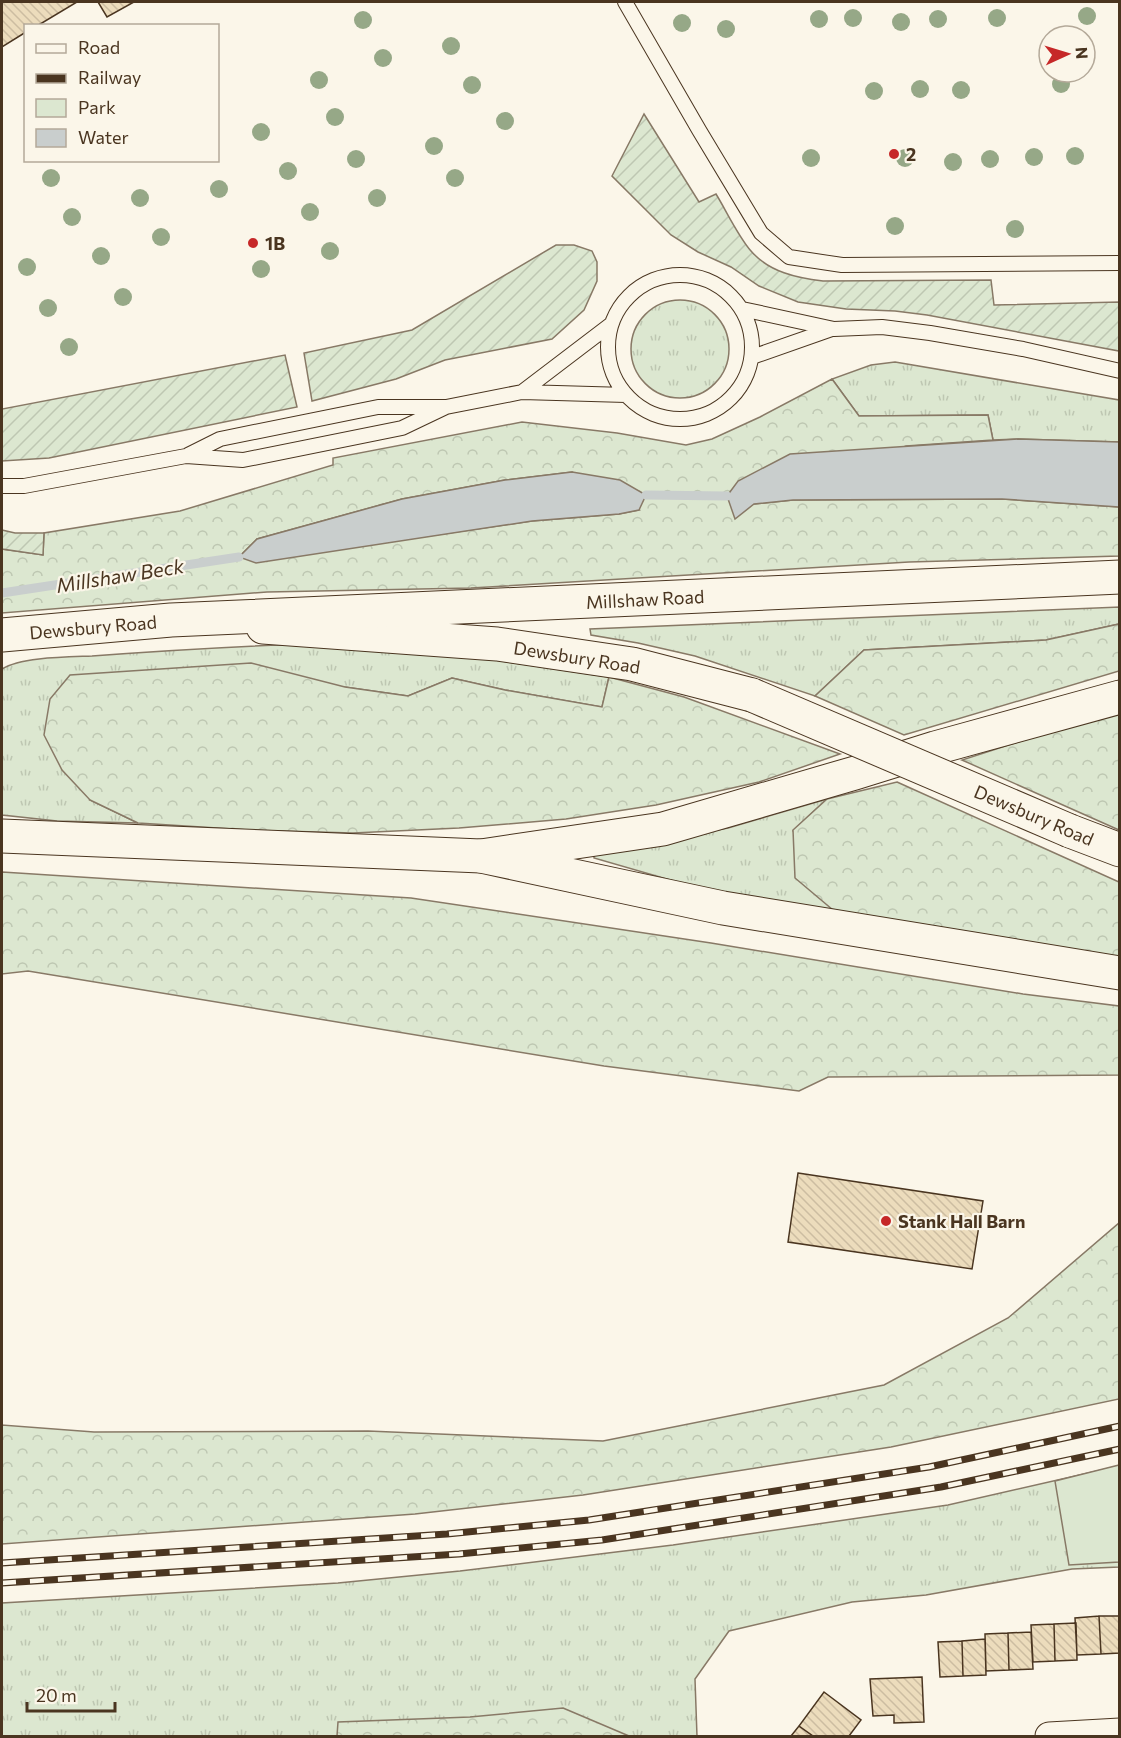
<svg xmlns="http://www.w3.org/2000/svg" width="1121" height="1738" font-family="Commissioner,sans-serif">
	<style>
		.grass { fill: url(#grass-tufts); stroke: #887966; stroke-width: 1.5 }
		.forest { fill: url(#forest-crowns); stroke: #887966; stroke-width: 1.5; fill-rule: evenodd }
		.park { fill: #dce7d0; stroke: #887966; stroke-width: 1.5 }
		.garden { fill: url(#garden-furrows); stroke: #887966; stroke-width: 1.5 }
		.water { fill: #c9cecd; stroke: #887966; stroke-width: 1.5 }
		.lines { fill: none; stroke-linecap: round; stroke-linejoin: round }
		.stream { stroke: #c9cecd; stroke-width: 9 }
		.building { fill: url(#building-back-hatch); stroke: #4a3520; stroke-width: 1.5 }
		.service-casing { stroke: #4a3520; stroke-width: 16 }
		.minor-casing { stroke: #4a3520; stroke-width: 29 }
		.primary-casing { stroke: #4a3520; stroke-width: 35 }
		.trunk-casing { stroke: #4a3520; stroke-width: 35 }
		.service { stroke: #fbf6e9; stroke-width: 14 }
		.minor { stroke: #fbf6e9; stroke-width: 27 }
		.primary { stroke: #fbf6e9; stroke-width: 33 }
		.trunk { stroke: #fbf6e9; stroke-width: 33 }
		.rail-casing { stroke: #4a3520; stroke-width: 7 }
		.rail { stroke: #fbf6e9; stroke-width: 4.5; stroke-dasharray: 14; stroke-linecap: butt }
		.primary-bridge-casing { stroke: #4a3520; stroke-width: 35; stroke-linecap: butt }
		.primary-bridge { stroke: #fbf6e9; stroke-width: 33 }
		.tree { fill: #96a887 }
		.poi-dot { fill: #c62828; stroke: #fbf6e9; stroke-width: 2 }
		.labels { text-anchor: middle; dominant-baseline: central; stroke-width: 4.5; stroke-linejoin: round; paint-order: stroke }
		.poi-label { font-size: 18px; font-weight: bold; fill: #4a3520; stroke: #fbf6e9; text-anchor: start }
		.street-label { font-size: 18px; fill: #4a3520; stroke: #fbf6e9 }
		.water-label { font-size: 20px; font-style: italic; fill: #4a3520; stroke: #fbf6e9 }
	</style>
	<defs>
		<pattern id="grass-tufts" width="24" height="20" patternUnits="userSpaceOnUse" patternTransform="scale(1.5)"><rect width="24" height="20" fill="#dce7d0"/><path d="M3 7l-1-3M5 7V3M7 7l1-3M15 17l-1-3M17 17v-4M19 17l1-3" fill="none" stroke="#bec7b2"/></pattern>
		<pattern id="forest-crowns" width="20" height="18" patternUnits="userSpaceOnUse" patternTransform="scale(1.5)"><rect width="20" height="18" fill="#dce7d0"/><path d="M2 6a3 3 0 1 1 6 0M12 15a3 3 0 1 1 6 0" fill="none" stroke="#bec7b2"/></pattern>
		<pattern id="garden-furrows" width="10" height="10" patternUnits="userSpaceOnUse" patternTransform="scale(1.5)"><rect width="10" height="10" fill="#dce7d0"/><path d="M-1 1l2-2M0 10L10 0M9 11l2-2" fill="none" stroke="#bec7b2"/></pattern>
		<pattern id="building-back-hatch" width="6" height="6" patternUnits="userSpaceOnUse" patternTransform="scale(1.5)"><rect width="6" height="6" fill="#ecdcbc"/><path d="M-1 5l2 2M0 0l6 6M5-1l2 2" fill="none" stroke="#ccbda1"/></pattern>
	</defs>
	<rect width="100%" height="100%" fill="#fbf6e9"/>
	<path class="grass" d="M631 349a49 49 0 1 1 98 0a49 49 0 1 1-98 0Z
		M895,362L1119,400V442L1018,439L993,440L988,415L859,416L832,379L871,365Z
		M1120,607L1119,624L1046,640L864,650L815,696L695,656L638,643L591,635L590,629Z
		M323,643L395,645L609,677L602,707L505,690L452,678L408,696L345,687L90,800L138,823L57,821L2,815V669C21,657 68,657 92,656C169,650 246,646 323,643Z
		M827,799L793,831L839,915L722,895L594,858V853L728,828Z
		M1119,1466V1567L1072,1569L926,1595L852,1602L729,1631L695,1679L697,1736H2V1603L338,1583L460,1571L673,1545L948,1505Z"/>
	<path class="forest" d="M832,379L859,416L988,415L993,440L906,446L754,504L793,500L1002,499L1119,507V556L909,562L471,588L267,592L2,613V549L43,555L44,533L180,511L333,465V458L522,422L617,433L686,445L712,439L760,417ZM572,472L639,510L619,514L532,521L421,537L239,557L257,539L402,499L505,480Z
		M1119,624V671L904,735L815,696L864,650L1046,640Z
		M251,663L345,687L408,696L452,678L505,690L602,707L609,677L684,697L840,754L759,782L656,805L566,819L459,828L353,833L249,830L138,823L90,800L62,770L44,735L50,699L70,675Z
		M1119,710V830L962,760L1102,715Z
		M897,782L1119,882V958L839,915L795,878L793,830L827,799Z
		M2,872L411,898L711,943L1023,994L1119,1006V1075L828,1077L799,1091L604,1066L28,971L2,974Z
		M1119,1223V1399L891,1447L583,1495L415,1514L2,1544V1425L94,1432L368,1431L603,1441L884,1385L1008,1318Z
		M563,1708L629,1736H337L338,1722L470,1717Z"/>
	<path class="park" d="M1119,1465V1562L1069,1565L1055,1481Z"/>
	<path class="garden" d="M644,114L699,202L716,194C727,212 738,236 751,251C769,272 797,278 823,281L991,280L994,305L1119,302V351L927,315L895,311L846,309L798,302L759,286L731,267L698,252L671,235L612,176Z
		M556,245H574L592,251L597,262V281L584,310L552,339L445,360L396,379L312,401L304,353L412,330Z
		M285,355L297,407L49,458L2,461V409Z
		M2,530L15,533H44L43,555L2,549Z"/>
	<path class="water" d="M1018,439L1119,442V507L1002,499L793,500L754,504L735,519L727,496L738,481L790,454Z
		M572,472L620,480L646,495L639,510L619,514L532,521L256,563L239,557L257,539L402,499L505,480Z"/>
	<g class="lines">
		<path class="stream" d="M646,495L727,496
			M2,593L239,557"/>
	</g>
	<path class="building" d="M2,2H77L37,26H26V32L2,47Z
		M98,2H134L107,17Z
		M798,1173L983,1201L972,1269L788,1242Z
		M1099,1616H1120V1653L1101,1654Z
		M1099,1616L1101,1654L1077,1655L1075,1618Z
		M1076,1623L1077,1660L1055,1661L1054,1624Z
		M1054,1624L1055,1661L1033,1662L1031,1625Z
		M1031,1632L1033,1669L1009,1670L1008,1633Z
		M1008,1633L1009,1670L986,1671L985,1634Z
		M985,1639L986,1675L963,1676L962,1641Z
		M962,1641L963,1676L940,1677L938,1642Z
		M922,1677L924,1722L894,1723V1715L873,1716L870,1679Z
		M824,1692L861,1720L849,1736H813L799,1726Z
		M799,1726L813,1736H791Z"/>
	<g class="lines">
		<g class="service-casing">
			<path id="service" d="M625,2L699,130L761,233L789,257L842,265L1120,263
				M608 347a72 72 0 1 1 144 0a72 72 0 1 1-144 0Z
				M742,309L834,329L882,327L930,333L1023,349L1120,371
				M752,357L832,329
				M522,392L610,325
				M188,455L220,439L378,407H446L522,392L626,395
				M2,486H24L186,456L243,460L402,428L446,407"/>
		</g>
		<g class="minor-casing">
			<path id="minor" d="M1049,1736L1120,1732"/>
		</g>
		<g class="primary-casing">
			<path id="primary" d="M263,627L497,644L632,664L752,695
				M1070,831L1120,850
				M481,856L723,908L1120,973"/>
		</g>
		<g class="trunk-casing">
			<path id="trunk" d="M2,635L171,620L1120,577
				M2,836L481,856L663,829L855,773L935,748L1120,697"/>
		</g>
		<use href="#service" class="service"/>
		<use href="#minor" class="minor"/>
		<use href="#primary" class="primary"/>
		<use href="#trunk" class="trunk"/>
		<g class="rail-casing">
			<path id="rail" d="M2,1563L447,1534L589,1520L929,1467L1120,1426
				M2,1583L459,1554L602,1540L941,1487L1120,1449"/>
		</g>
		<use href="#rail" class="rail"/>
		<g class="primary-bridge-casing">
			<path id="primary-bridge" d="M752,695L1070,831"/>
		</g>
		<use href="#primary-bridge" class="primary-bridge"/>
	</g>
	<g class="tree">
		<circle cx="1087" cy="16" r="9"/>
		<circle cx="853" cy="18" r="9"/>
		<circle cx="997" cy="18" r="9"/>
		<circle cx="819" cy="19" r="9"/>
		<circle cx="938" cy="19" r="9"/>
		<circle cx="363" cy="20" r="9"/>
		<circle cx="901" cy="22" r="9"/>
		<circle cx="682" cy="23" r="9"/>
		<circle cx="726" cy="29" r="9"/>
		<circle cx="451" cy="46" r="9"/>
		<circle cx="383" cy="58" r="9"/>
		<circle cx="319" cy="80" r="9"/>
		<circle cx="1061" cy="84" r="9"/>
		<circle cx="472" cy="85" r="9"/>
		<circle cx="920" cy="89" r="9"/>
		<circle cx="961" cy="90" r="9"/>
		<circle cx="874" cy="91" r="9"/>
		<circle cx="335" cy="117" r="9"/>
		<circle cx="505" cy="121" r="9"/>
		<circle cx="261" cy="132" r="9"/>
		<circle cx="434" cy="146" r="9"/>
		<circle cx="1075" cy="156" r="9"/>
		<circle cx="1034" cy="157" r="9"/>
		<circle cx="811" cy="158" r="9"/>
		<circle cx="905" cy="158" r="9"/>
		<circle cx="356" cy="159" r="9"/>
		<circle cx="990" cy="159" r="9"/>
		<circle cx="953" cy="162" r="9"/>
		<circle cx="288" cy="171" r="9"/>
		<circle cx="51" cy="178" r="9"/>
		<circle cx="455" cy="178" r="9"/>
		<circle cx="219" cy="189" r="9"/>
		<circle cx="140" cy="198" r="9"/>
		<circle cx="377" cy="198" r="9"/>
		<circle cx="310" cy="212" r="9"/>
		<circle cx="72" cy="217" r="9"/>
		<circle cx="895" cy="226" r="9"/>
		<circle cx="1015" cy="229" r="9"/>
		<circle cx="161" cy="237" r="9"/>
		<circle cx="330" cy="251" r="9"/>
		<circle cx="101" cy="256" r="9"/>
		<circle cx="27" cy="267" r="9"/>
		<circle cx="261" cy="269" r="9"/>
		<circle cx="123" cy="297" r="9"/>
		<circle cx="48" cy="308" r="9"/>
		<circle cx="69" cy="347" r="9"/>
	</g>
	<g class="poi-dot">
		<circle cx="894" cy="154" r="6"/>
		<circle cx="253" cy="243" r="6"/>
		<circle cx="886" cy="1221" r="6"/>
	</g>
	<g class="labels">
		<g class="poi-label">
			<text x="906" y="154">2</text>
			<text x="265" y="243">1B</text>
			<text x="898" y="1221">Stank Hall Barn</text>
		</g>
		<g class="street-label">
			<text transform="translate(645 599) rotate(-3)">Millshaw Road</text>
			<text transform="translate(93 627) rotate(-5)">Dewsbury Road</text>
			<text transform="translate(577 657) rotate(9)">Dewsbury Road</text>
			<text transform="translate(1034 815) rotate(23)">Dewsbury Road</text>
		</g>
		<g class="water-label">
			<text transform="translate(120 575) rotate(-9)">Millshaw Beck</text>
		</g>
	</g>
	<rect width="1121" height="1738" fill="none" stroke="#4a3520" stroke-width="6"/>
	<rect x="24" y="24" width="195" height="138" fill="#fbf6e9" stroke="#b4a999" stroke-width="1.5"/>
	<rect x="36" y="44" width="30" height="9" fill="#fbf6e9" stroke="#b4a999" stroke-width="1.5"/>
	<text x="78" y="54" font-size="18" fill="#4a3520">Road</text>
	<rect x="36" y="74" width="30" height="9" fill="#4a3520" stroke="#b4a999" stroke-width="1.5"/>
	<text x="78" y="84" font-size="18" fill="#4a3520">Railway</text>
	<rect x="36" y="99" width="30" height="18" fill="#dce7d0" stroke="#b4a999" stroke-width="1.5"/>
	<text x="78" y="114" font-size="18" fill="#4a3520">Park</text>
	<rect x="36" y="129" width="30" height="18" fill="#c9cecd" stroke="#b4a999" stroke-width="1.5"/>
	<text x="78" y="144" font-size="18" fill="#4a3520">Water</text>
	<g transform="translate(1067 54) rotate(86)"><circle r="28" fill="#fbf6e9" stroke="#b4a999" stroke-width="1.5"/>
	<path d="M0-4.5L10 22L0 15L-10 22Z" fill="#c62828"/>
	<text y="-9" font-size="16" font-weight="bold" text-anchor="middle" fill="#4a3520">N</text>
	</g>
	<path d="M27 1702v9h88v-9" fill="none" stroke="#4a3520" stroke-width="3"/>
	<text x="36" y="1702" font-size="18" fill="#4a3520" stroke="#fbf6e9" stroke-width="4.5" paint-order="stroke">20 m</text>
</svg>
